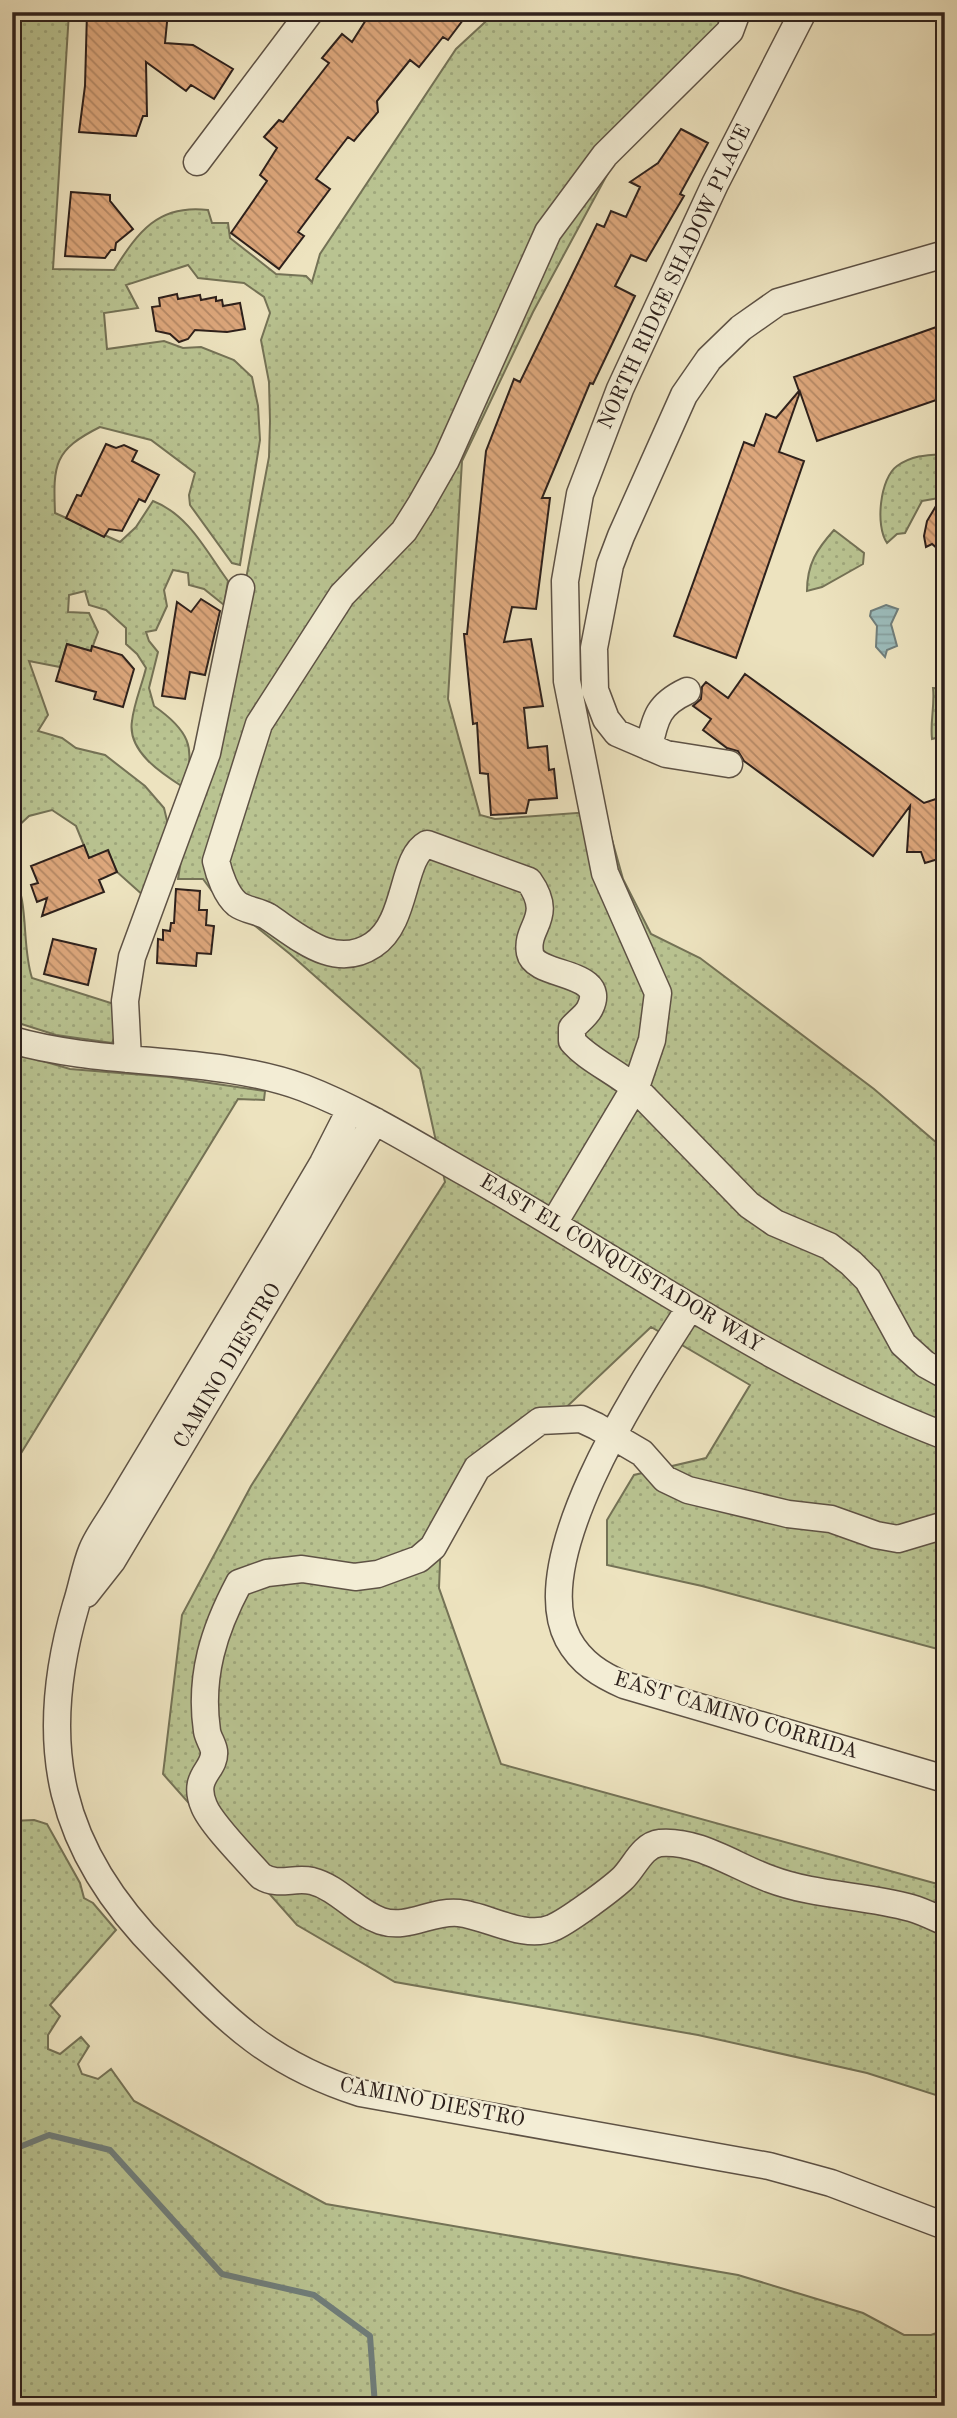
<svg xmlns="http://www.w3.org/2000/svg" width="957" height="2418" font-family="'Old Standard TT',serif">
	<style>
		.grass { fill: url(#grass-dots); stroke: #747256; stroke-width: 2 }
		.water { fill: url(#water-rules); stroke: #707e7b; stroke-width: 2 }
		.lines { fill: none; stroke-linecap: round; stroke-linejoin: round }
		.stream { stroke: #707e7b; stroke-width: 6 }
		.building { fill: url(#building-back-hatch); stroke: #2e211c; stroke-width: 2 }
		.minor-casing { stroke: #5e5245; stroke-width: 29 }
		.minor { stroke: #f3edd5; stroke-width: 26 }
		.labels { text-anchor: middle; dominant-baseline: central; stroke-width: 5; stroke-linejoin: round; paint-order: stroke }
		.street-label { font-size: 21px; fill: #2e211c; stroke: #f3edd5 }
	</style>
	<defs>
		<pattern id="grass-dots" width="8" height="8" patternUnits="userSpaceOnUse" patternTransform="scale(1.75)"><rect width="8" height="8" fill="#b9c391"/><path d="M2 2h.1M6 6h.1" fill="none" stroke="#9fa77c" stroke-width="1.8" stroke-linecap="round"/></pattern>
		<pattern id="water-rules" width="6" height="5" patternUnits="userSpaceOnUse" patternTransform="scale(1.75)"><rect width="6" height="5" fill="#9cbcbb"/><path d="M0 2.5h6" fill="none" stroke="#87a1a0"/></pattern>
		<pattern id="building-back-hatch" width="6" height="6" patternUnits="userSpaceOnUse" patternTransform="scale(1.75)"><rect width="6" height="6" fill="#dda77c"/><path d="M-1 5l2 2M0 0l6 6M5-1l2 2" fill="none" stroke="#b48865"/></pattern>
	</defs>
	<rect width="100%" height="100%" fill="#ede3bf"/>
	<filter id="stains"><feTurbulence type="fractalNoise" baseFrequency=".00286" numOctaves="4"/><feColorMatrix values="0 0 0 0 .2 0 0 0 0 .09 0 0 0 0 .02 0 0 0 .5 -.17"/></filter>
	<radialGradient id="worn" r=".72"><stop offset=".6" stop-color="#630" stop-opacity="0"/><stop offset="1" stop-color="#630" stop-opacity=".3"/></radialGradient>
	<path class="grass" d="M12,12H69L53,269L114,270C138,232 158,204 208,210L212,223H228L230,238L276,274L306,276L312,282L320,254L456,49L496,12H723L714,34L635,123L533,312L462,461L448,699L480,815L495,819L604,811L623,879L651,934L700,958L874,1089L945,1150V1651L702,1586L607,1565V1520L634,1475L706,1458L750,1385L651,1327L556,1417L472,1463L441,1537L439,1588L501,1764L945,1886V2098L867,2073L698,2035L395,1982L297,1925L163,1774L182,1615L251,1486L445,1182L420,1069L290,954L212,891L203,879H178L182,854L208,780L269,457L270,421L269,382L261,340L270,313L264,297L244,283L198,278L188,265L126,285L138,308L104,313L107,349L164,341L183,348L201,347L234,360L252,377L258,406L260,440L240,565L232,563L190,505L189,495L195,473L151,440L100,427C54,450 53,464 55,513L120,542L136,527L153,501C189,515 206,551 228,581L224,605L204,589L189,585L188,573L173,570L164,590L167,606L156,630L146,632L149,641L158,652L149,688L154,706C187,729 198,747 183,787C161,773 127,751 132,721C134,703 142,685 146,668L137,654L126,644V628L106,610L89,605L85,591L69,595L68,612L89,613L98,632L91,651L67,644L60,667L29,661L48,715L38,731L62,738L76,748L105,755L145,786L164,808L169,829L145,897L117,872L108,851L89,858L76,826L52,810L29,816L12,832Z
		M945,454V497L922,501L905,533L897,534L887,543C875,526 880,478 897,466C913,455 927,455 945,454Z
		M834,530L864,553L863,564L822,587L807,591C807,564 817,549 834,530Z
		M933,688L945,689V736L932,739C930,721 935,705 933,688Z
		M12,871C30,902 21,944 32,978L114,1004L116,1033L112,1043L56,1035L12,1021Z
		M12,1052L70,1069L169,1077L265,1091L264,1100L238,1099L12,1468Z
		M34,1820L47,1824L80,1883L84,1898L93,1903L116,1930L50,2005L60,2016L48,2035V2049L60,2054L81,2037L89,2046L78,2064L82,2074L98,2079L111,2069L134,2101L326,2204L738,2275L863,2313L904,2335H931L942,2331L945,2332V2406H12V1821Z"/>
	<path class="water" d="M886,605L898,609L891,624L897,646L887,650L885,657L876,647L877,626L870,616L871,611Z"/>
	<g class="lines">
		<path class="stream" d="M12,2150L49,2135L110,2150L222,2274L314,2295L370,2336L375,2406"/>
	</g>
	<path class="building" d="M87,12H168L165,43L193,45L233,69L214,99L191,85L186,91L146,62L147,116H143L136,136L79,132L85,86Z
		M371,12H469L448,40L443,37L419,67L410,60L377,101L378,112L354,141L348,137L316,179L330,189L298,232L304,236L279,269L231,233L267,181L260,175L277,148L264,137L279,120L283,122L329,63L322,58L342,34L352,42Z
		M681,129L708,143L680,194L684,196L646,261L631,255L615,286L635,296L593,384L590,383L542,498H550L536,609L512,607L504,642L531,639L543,706L524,708L528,748L547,746L549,770L554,769L557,798L529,800L526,813L491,815L488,774L480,773L477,723L473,724L464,634H467L486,451L514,379L520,382L597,224L604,227L611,211L626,217L640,187L630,182L658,163Z
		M71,192L110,195V201L133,229L116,243L115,250H111L105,258L65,256Z
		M177,294L178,299L200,295L201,300L216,297V301L222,300L223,306L240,303L245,329L227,332L195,330L188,339L179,342L170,334L156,331L152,307L160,306L159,298Z
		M945,324V397L817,441L800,392L779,452L804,461L736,658L674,636L744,442L754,446L766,414L776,418L799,391L794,377Z
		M106,444L116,448L124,445L137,451L132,461L159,475L145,502L139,499L122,531L109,529L104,537L66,518L77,495L81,496Z
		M945,491V555L932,544L926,547L924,536L927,521Z
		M201,599L220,611L205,675L190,672L185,699L162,696L177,602L191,612Z
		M67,644L91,651L92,646L122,655L134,669L123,707L94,699L96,692L56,681Z
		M745,674L924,803L945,796V857L925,863L921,852H907L910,806L873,856L744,761L738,751L727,748L703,730L711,719L693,706L701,699L702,687L706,682L728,698Z
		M84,845L89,858L108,850L117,872L99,880L104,892L42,916L47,898L37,902L31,885L38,883L31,866Z
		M176,889L200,891L199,910H207L206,925L214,926L211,954L197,953L196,966L157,963L158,939L163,940V930L170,931L171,923H174Z
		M53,939L96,949L88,985L44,974Z"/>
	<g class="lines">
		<g class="minor-casing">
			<path id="minor" d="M737,12L730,31L605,155L548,232L446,460L421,504L404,531L342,595L259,724L216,861C219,874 226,895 237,904C245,910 258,911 267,916C298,936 334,971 373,945C408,922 401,858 427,844L529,881C555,918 525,926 530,953C535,978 609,970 590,1008C587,1015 577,1022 572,1028V1041C587,1059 615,1071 635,1088L749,1205L775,1223L829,1246L851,1263L868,1280L903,1344L925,1364L945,1375
				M197,162L310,12
				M649,747C655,717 659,704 687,691
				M729,764L666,754L617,733L606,719L595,690L594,648L610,565L621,536L684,395L709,359L741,328L778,302L945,254
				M12,1040C105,1067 215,1055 304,1088C361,1110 415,1144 468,1174C626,1263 775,1371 945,1436
				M128,1059L125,1001L132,957L207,753L241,588
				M350,1110L323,1163C275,1245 226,1326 177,1408C157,1441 138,1473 118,1506C110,1520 98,1535 92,1550C85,1567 82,1587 76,1605C35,1745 58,1850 162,1954C228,2021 267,2063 360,2093L769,2166L831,2183L945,2226
				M554,1223L637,1084L652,1040L658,993L605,873L567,681L565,581L580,494L620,389L715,184L803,12
				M689,1309C645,1378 525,1557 568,1639C581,1663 601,1675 624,1685L945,1779
				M945,1525L898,1539L876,1535L831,1519L788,1514L688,1490L665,1479L642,1453L596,1426L581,1419L540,1421L477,1468L433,1547L419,1559L378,1574L355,1577L302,1569L267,1573L239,1583C214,1630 199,1676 207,1731C208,1738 213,1744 214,1751C216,1771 191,1775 204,1806C211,1824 247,1860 261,1876C278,1887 293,1877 312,1881C339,1888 355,1912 381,1921C408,1930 432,1910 459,1913C487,1916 524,1940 552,1928C567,1922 610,1890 622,1879C634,1868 642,1845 660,1843C699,1840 734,1866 770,1879C815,1896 864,1895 911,1908C922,1911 934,1917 945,1922
				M86,1594L112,1561L375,1121"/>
		</g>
		<use href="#minor" class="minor"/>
	</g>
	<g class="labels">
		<g class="street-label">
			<text transform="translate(675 277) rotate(-65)">NORTH RIDGE SHADOW PLACE</text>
			<text transform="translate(621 1264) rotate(31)">EAST EL CONQUISTADOR WAY</text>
			<text transform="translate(228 1366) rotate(-59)">CAMINO DIESTRO</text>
			<text transform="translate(736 1716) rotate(17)">EAST CAMINO CORRIDA</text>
			<text transform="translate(432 2103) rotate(11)">CAMINO DIESTRO</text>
		</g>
	</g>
	<rect width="957" height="2418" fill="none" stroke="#ede3bf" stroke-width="42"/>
	<rect x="14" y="14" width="929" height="2390" fill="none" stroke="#2e211c" stroke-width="3.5"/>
	<rect x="21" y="21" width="915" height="2376" fill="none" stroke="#2e211c" stroke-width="2"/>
	<rect width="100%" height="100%" filter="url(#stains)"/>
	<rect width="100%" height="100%" fill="url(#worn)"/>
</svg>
